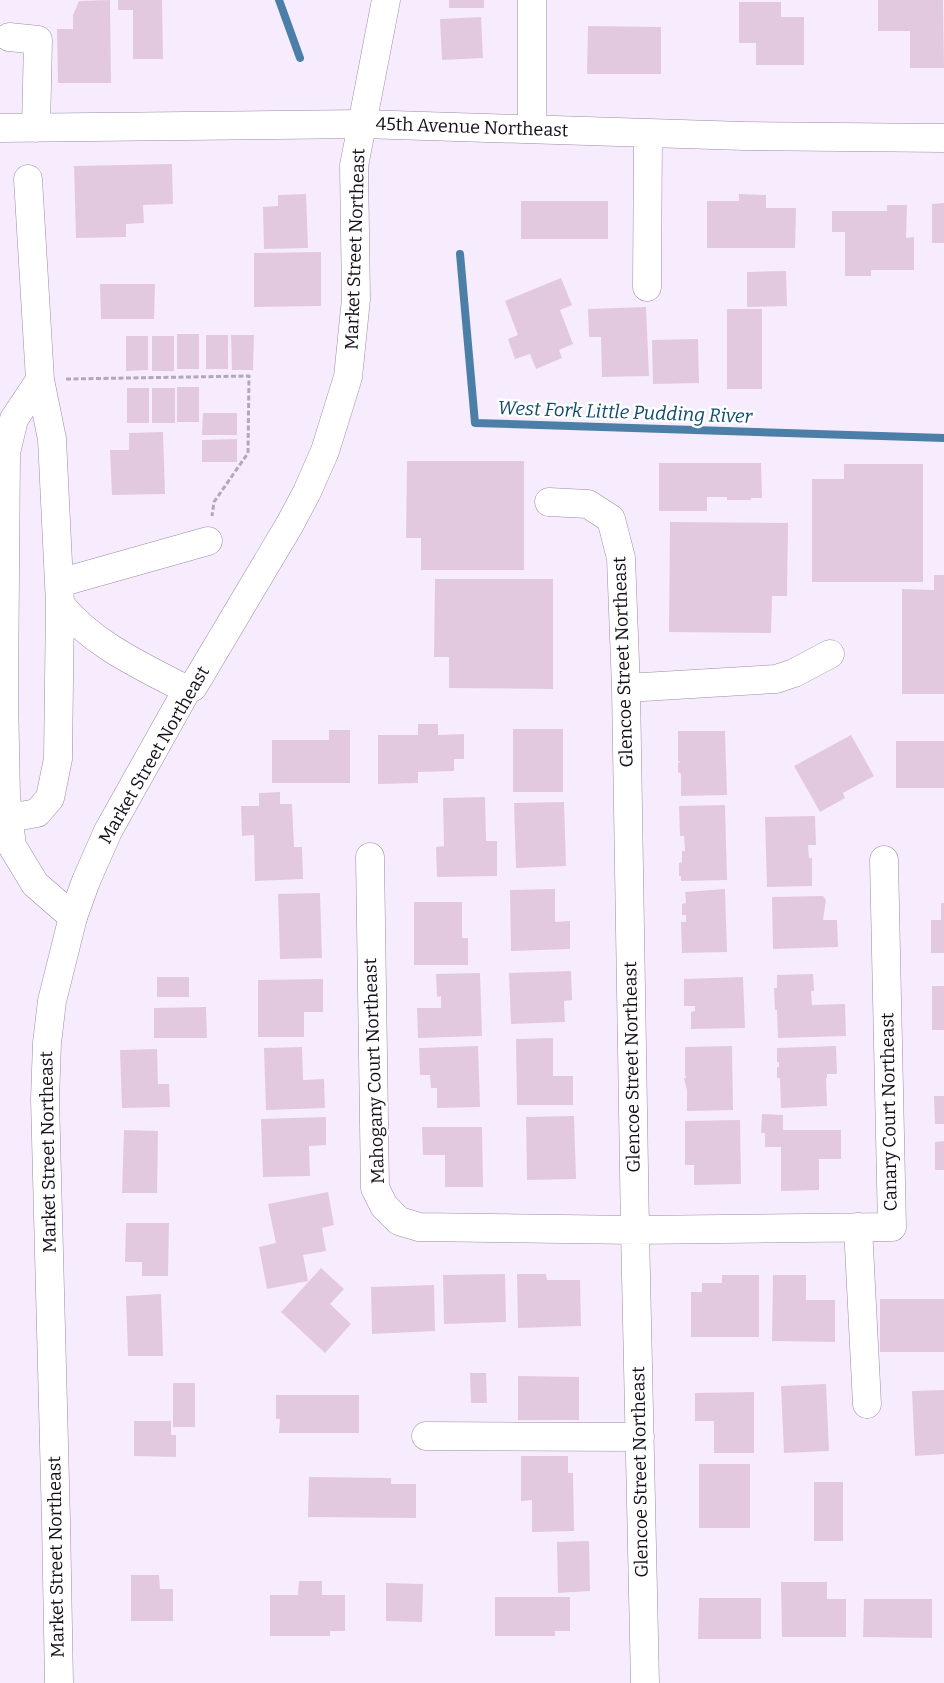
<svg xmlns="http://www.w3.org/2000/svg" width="944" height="1683" font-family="Bitter,serif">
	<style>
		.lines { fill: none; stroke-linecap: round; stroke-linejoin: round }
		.stream { stroke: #4c7fa7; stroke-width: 8 }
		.building { fill: #e3c9e0 }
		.minor-casing { stroke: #9c8ba5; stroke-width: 29 }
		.major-casing { stroke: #9c8ba5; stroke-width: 29 }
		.path { stroke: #b2a9b7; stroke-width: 3; stroke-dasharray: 5 2.5; stroke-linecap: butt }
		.minor { stroke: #fff; stroke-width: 28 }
		.major { stroke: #fff; stroke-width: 28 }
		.labels { text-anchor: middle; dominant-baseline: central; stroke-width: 5; stroke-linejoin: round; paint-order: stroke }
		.street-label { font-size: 18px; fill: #140e18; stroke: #fff }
		.water-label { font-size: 19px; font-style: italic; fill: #0f4a6d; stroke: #fff }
	</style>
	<rect width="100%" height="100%" fill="#f7ecfd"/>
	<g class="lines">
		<path class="stream" d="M279,0L300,58
			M460,254L475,423L944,438"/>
	</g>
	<path class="building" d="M110,0L111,83H58L57,29H73V15L79,1Z
		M118,0H162L163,59H133V10H118Z
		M449,0H484V8H449Z
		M878,0H943L944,68H910V31H878Z
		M739,2H781V17H804V65H756V43H739Z
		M481,17L483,58L442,60L440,19Z
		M588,26L661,27V74H587Z
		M172,164L173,204L143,205L144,223L126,224V237L76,238L74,166Z
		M306,194L308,248L264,249L263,207L278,206V195Z
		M739,194L766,195V208H796L795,248H707V201H739Z
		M521,201H608V239H521Z
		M944,203V243H932V204Z
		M887,205H907L906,238L914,237V270H871V276H845V232H832V211H887Z
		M321,252V306L254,307V253Z
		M786,271L787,306L747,307V272Z
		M561,278L572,305L560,310L573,344L559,350L562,358L536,369L530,354L515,359L508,339L518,335L505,301Z
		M100,284H155L154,319H101Z
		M646,307L649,376L602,377L601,337H589L588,309Z
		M727,309H762V389H727Z
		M177,334H199V369H177Z
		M206,335H228V369H206Z
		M231,335H254L253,370H232Z
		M126,336H148V370L126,371Z
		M152,336H174V371H152Z
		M698,339L699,383L653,384L652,340Z
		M177,387H199V422H177Z
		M127,388H149V423H127Z
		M152,388H175V423H152Z
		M203,413H237V435H202Z
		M163,432L165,494L112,495L110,450H129V433Z
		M237,439V462H202V440Z
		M407,461H524V570H421V538H406Z
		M659,463H761L762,498H751V500H727V497H707V511H659Z
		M844,464H923V582H812V479H844Z
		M670,522L788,523L787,596H772L771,633L669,632Z
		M934,575H944V694H902V589L934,590Z
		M435,579H553V689L449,688V657H434Z
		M418,724H438V735L464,734V759H454V771L418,772V783L378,784V735H418Z
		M513,729H563V792H513Z
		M329,730H350V783H272V740H329Z
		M678,731H725L727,795L681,796V774L678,772V764L680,761H678Z
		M851,735L874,776L843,793L845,798L820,812L794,766Z
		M896,741H944V788H896Z
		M280,792V804H292L294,847H302L303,879L255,881L254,835L242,836L241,806H259V793Z
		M485,797L486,841H497V876L437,877L436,847L444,846L443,798Z
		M564,802L566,866L516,868L514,803Z
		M725,805L727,880L681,881V876H679V863L682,862V851H685L684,836H680L679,806Z
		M815,816L816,845H808L809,858H812V886L767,887L765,817Z
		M555,889V922L570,921V949L511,951L510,890Z
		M725,889L727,952L682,953L681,922H686V915H682V904L686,903L685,892Z
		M320,893L322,958L280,959L278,894Z
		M823,896L826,900L823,920H837L838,947L773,949L772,897Z
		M414,902H462V938H468V965H414Z
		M941,903H944V953H931V920H941Z
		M571,971L572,1000L564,1001L565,1022L511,1024L509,973Z
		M480,973L482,1036L418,1038L417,1008H441V996L437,997L436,974Z
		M813,974L814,991H811L812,1005L845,1004L846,1036L778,1038L777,1010H775L774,988H777V975Z
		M157,977H189V997H157Z
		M743,977L745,1028L691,1029V1012L695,1011V1006H684V979Z
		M323,979V1012H304V1037H258V980Z
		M932,986H944V1030H932Z
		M206,1007L207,1038H154V1008Z
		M553,1038V1076H573V1105H517L516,1039Z
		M478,1046L480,1107L437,1108V1088H431L430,1075H420L419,1048Z
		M732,1046L733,1110L687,1111V1090L684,1079L687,1076H685V1047Z
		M836,1046L837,1074H827V1078H826L827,1106L781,1108L780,1078H777V1067H779V1062H777V1048Z
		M302,1047L303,1080L324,1079L325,1108L266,1110L264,1048Z
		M157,1049L158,1084H169L170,1107L122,1108L120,1050Z
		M934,1096H944V1124H935Z
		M762,1114L783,1115V1130H841V1159H819V1190L781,1191V1147H765V1133H761Z
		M574,1116L576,1179L527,1180L526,1117Z
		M326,1117V1145L309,1146L310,1176L263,1177L261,1119Z
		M740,1120L741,1184L694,1185V1165H685V1121Z
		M422,1127H482L483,1187H445V1155H423Z
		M124,1130L158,1131L157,1193H122Z
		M944,1141V1170H935V1142Z
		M328,1192L334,1225L322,1228L326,1251L303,1255L308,1281L267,1289L259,1247L276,1243L268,1204Z
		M126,1223H169L168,1276H142V1262H125Z
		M321,1268L344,1289L330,1304L351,1324L325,1353L281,1312Z
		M505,1274L506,1322L444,1324L443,1275Z
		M517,1274H546L547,1280H580L581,1326L518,1328Z
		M722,1275H759V1337H691V1292H702V1283H722Z
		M773,1275H806V1300H835V1342L772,1341Z
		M434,1285L435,1331L372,1334L371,1287Z
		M161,1294L163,1356H128L126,1296Z
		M880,1299H944V1352H880Z
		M470,1373H486L487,1403H471Z
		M518,1376L579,1377V1420H518Z
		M173,1383H195V1427H173Z
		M826,1384L829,1451L784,1453L781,1386Z
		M944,1390V1454L915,1456L912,1391Z
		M754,1392V1453H714V1421H695V1393Z
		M276,1395H359V1433H279L280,1419H276Z
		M134,1421H171V1435H176V1457L134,1456Z
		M521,1456H568V1473H573L574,1531L532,1532V1500L521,1501Z
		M699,1464H750V1528H699Z
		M309,1477L391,1478V1484H416V1518L308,1517Z
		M814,1482H843V1541H814Z
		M589,1541L590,1591L558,1593L557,1542Z
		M131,1575H159L160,1589H173V1621H131Z
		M299,1581H322V1595H345V1631H330V1636H270V1595H298Z
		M781,1582H827V1599H846V1637H782Z
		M386,1583L423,1584L422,1622L386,1621Z
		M495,1597H570V1631H555V1636H495Z
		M699,1598H761V1639H698Z
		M864,1599H932V1638L863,1637Z"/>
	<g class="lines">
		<g class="minor-casing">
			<path id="minor" d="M532,0V129
				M9,37L38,40L36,128
				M0,128L362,124L744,136L944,138
				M28,179L40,380L52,439L60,604C93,645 142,666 187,690
				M647,287L648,133
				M40,380L14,419L6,453L4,697L6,797L12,846L35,884L73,917
				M549,502L588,504L611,519L621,558L626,688L635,1230L645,1683
				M59,583L208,541
				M626,688L776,679L794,673L830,654
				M9,818L37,813L50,798L58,759L60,604
				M370,857L375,1188L384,1206L399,1221L419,1227L635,1230L892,1227L884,860
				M858,1227L867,1404
				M426,1436L640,1437"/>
		</g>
		<g class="major-casing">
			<path id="major" d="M59,1683L56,1521L45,1099L47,1043L52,1001L73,917L86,881L108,831L187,690L193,687L290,524L307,492L325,451L348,377L356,299L354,166L386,0"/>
		</g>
		<path class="path" d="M66,379L249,376L248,453L214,502L212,516"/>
		<use href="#minor" class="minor"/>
		<use href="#major" class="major"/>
	</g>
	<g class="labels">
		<g class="street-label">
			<text transform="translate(472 127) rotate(2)">45th Avenue Northeast</text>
			<text transform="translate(355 249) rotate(-88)">Market Street Northeast</text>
			<text transform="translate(623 662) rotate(-92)">Glencoe Street Northeast</text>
			<text transform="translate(154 755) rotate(-60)">Market Street Northeast</text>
			<text transform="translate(632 1067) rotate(-91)">Glencoe Street Northeast</text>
			<text transform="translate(374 1071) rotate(-92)">Mahogany Court Northeast</text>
			<text transform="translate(889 1112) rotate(-91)">Canary Court Northeast</text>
			<text transform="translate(48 1152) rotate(-91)">Market Street Northeast</text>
			<text transform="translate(640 1472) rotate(-91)">Glencoe Street Northeast</text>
			<text transform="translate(56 1557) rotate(-91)">Market Street Northeast</text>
		</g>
		<g class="water-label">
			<text transform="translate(625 412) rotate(2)">West Fork Little Pudding River</text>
		</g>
	</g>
</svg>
